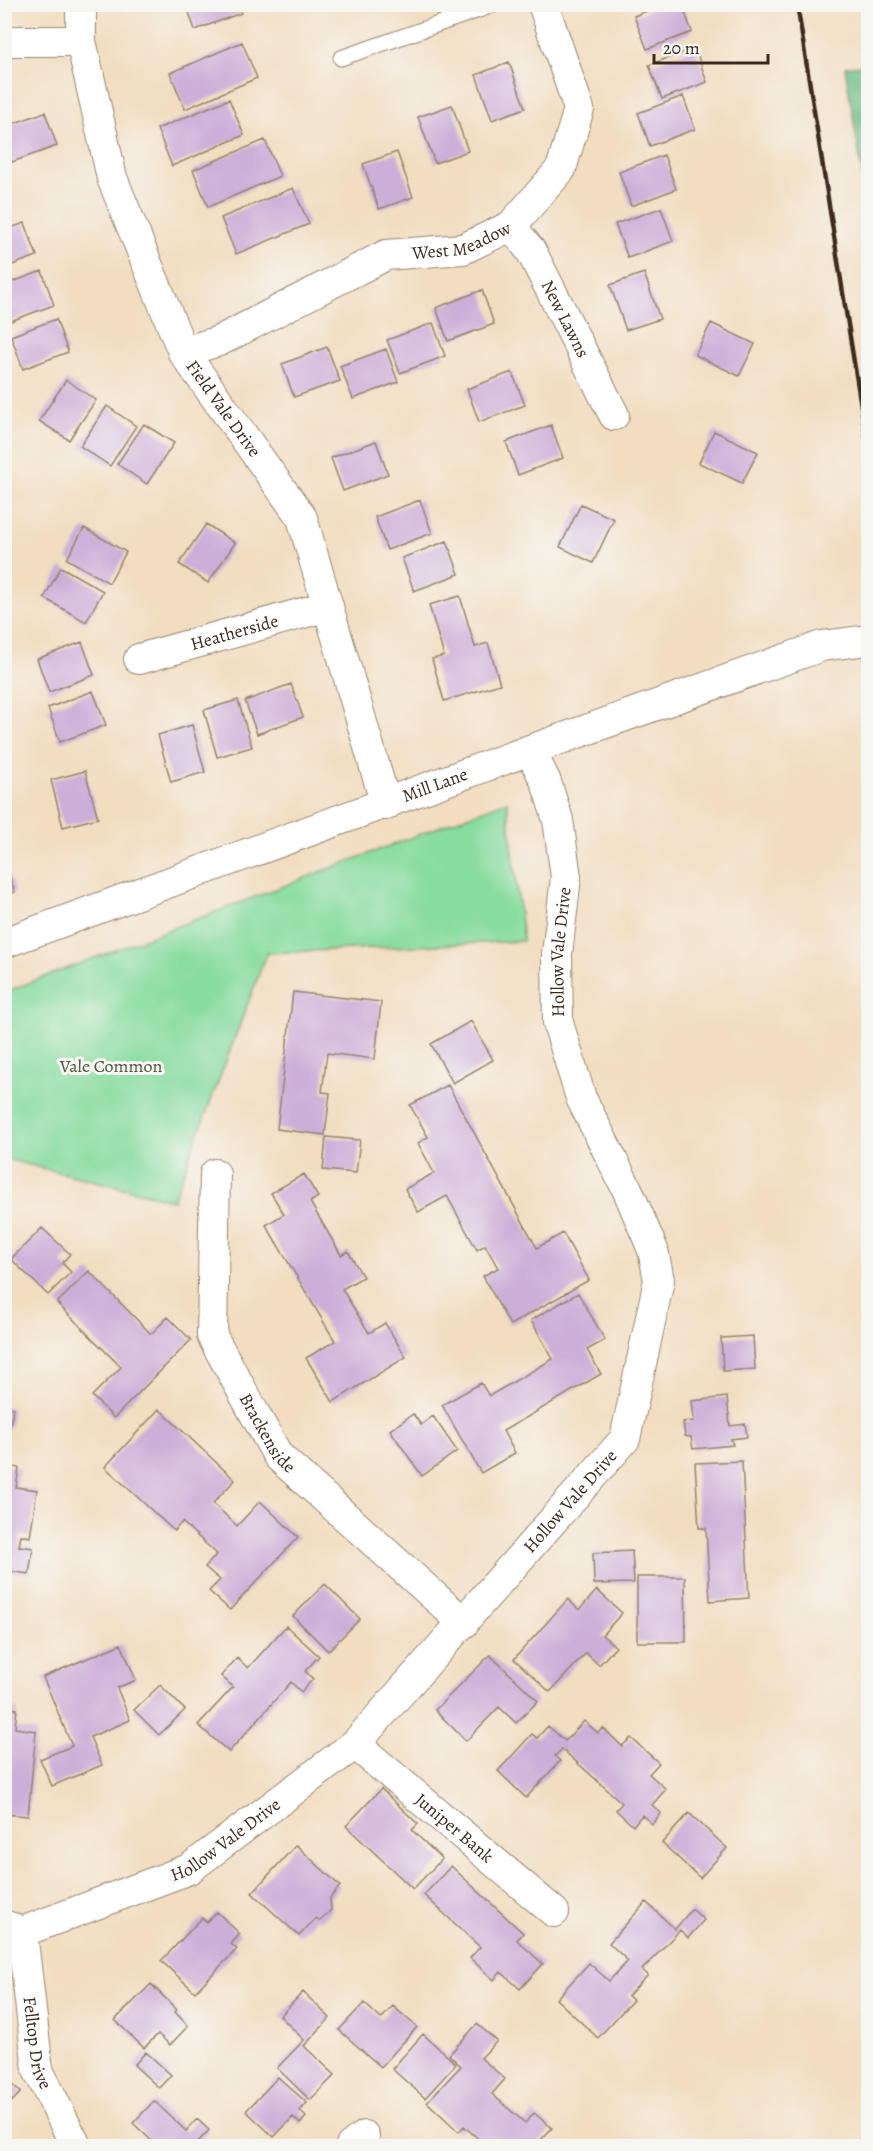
<svg xmlns="http://www.w3.org/2000/svg" width="873" height="2151" font-family="Alegreya,serif">
	<style>
		.green { fill: #88dc9f; stroke: #62835e; stroke-width: 1.5 }
		.forest { fill: #6ebc86; stroke: #547352; stroke-width: 1.5 }
		.building { fill: #cdaed8 }
		.lines { fill: none; stroke-linecap: round; stroke-linejoin: round }
		.lane-casing { stroke: #96846f; stroke-width: 17 }
		.street-casing { stroke: #96846f; stroke-width: 32 }
		.lane { stroke: #fff; stroke-width: 15 }
		.street { stroke: #fff; stroke-width: 30 }
		.rail { stroke: #3b2a1e; stroke-width: 4.5 }
		.labels { text-anchor: middle; dominant-baseline: central; stroke-width: 6; stroke-linejoin: round; paint-order: stroke }
		.street-label { font-size: 18px; fill: #3b2a1e; stroke: #f6f6f2 }
		.park-label { font-size: 18px; fill: #4e563e; stroke: #f6f6f2 }
	</style>
	<rect width="100%" height="100%" fill="#f6f6f2"/>
	<filter id="ink" filterUnits="userSpaceOnUse"><feTurbulence type="fractalNoise" baseFrequency=".0167" numOctaves="2"/><feDisplacementMap in="SourceGraphic" scale="12" xChannelSelector="R" yChannelSelector="G"/><feConvolveMatrix kernelMatrix="1 2 1 2 8 2 1 2 1" color-interpolation-filters="sRGB"/></filter>
	<filter id="wash" filterUnits="userSpaceOnUse"><feTurbulence type="fractalNoise" baseFrequency=".008" numOctaves="4" result="noise"/><feDisplacementMap in="SourceGraphic" scale="24" xChannelSelector="R" yChannelSelector="G"/><feGaussianBlur stdDeviation="1.35" result="paint"/><feColorMatrix in="noise" values="0 0 0 0 0 0 0 0 0 0 0 0 0 0 0 0 0 1.4 0 .05"/><feComposite in="paint" operator="in"/></filter>
	<g filter="url(#wash)">
		<rect width="100%" height="100%" fill="#f2ddc0"/>
		<path class="green" d="M507,801L523,941L267,953L173,1200L5,1159V992Z"/>
		<path class="forest" d="M868,64V210L845,67Z"/>
		<g id="blocks">
			<path class="building" d="M186,4H238L241,13L195,30Z
				M665,4H682L692,32L647,49L634,16Z
				M242,42L257,78L185,109L170,73Z
				M695,48L707,82L662,99L649,65Z
				M509,62L525,108L492,120L476,75Z
				M683,96L695,129L650,146L638,113Z
				M229,99L244,135L172,166L157,129Z
				M452,105L468,151L435,163L418,117Z
				M45,112L57,146L12,162L4,143V127Z
				M265,140L280,176L208,207L193,170Z
				M397,152L413,197L379,209L363,164Z
				M664,155L676,189L631,206L619,172Z
				M293,188L309,224L236,254L221,218Z
				M661,208L673,241L628,258L615,224Z
				M25,223L37,256L4,268V230Z
				M42,271L54,305L8,322L4,311V285Z
				M644,273L660,319L626,330L610,285Z
				M482,290L494,324L448,341L436,308Z
				M56,319L68,352L23,369L11,336Z
				M433,323L445,356L400,373L387,340Z
				M711,323L755,344L739,376L695,355Z
				M327,347L340,381L294,397L282,364Z
				M386,349L398,382L353,399L340,366Z
				M512,372L525,405L479,422L467,389Z
				M66,380L96,400L69,440L39,421Z
				M107,406L136,426L110,466L80,446Z
				M144,424L174,443L147,484L117,464Z
				M551,425L563,458L518,475L506,442Z
				M714,431L758,452L742,483L699,463Z
				M376,441L388,474L343,491L331,458Z
				M420,500L432,533L387,550L375,517Z
				M581,504L614,519L593,563L560,547Z
				M206,524L235,543L208,583L179,564Z
				M84,528L126,552L109,583L67,559Z
				M447,541L459,574L414,591L402,558Z
				M61,567L103,591L86,622L44,598Z
				M460,596L475,647L488,643L500,684L444,701L432,659L444,656L429,605Z
				M82,642L94,675L49,692L37,659Z
				M291,684L303,717L257,734L245,701Z
				M93,691L106,725L60,742L48,708Z
				M238,700L252,747L217,757L204,710Z
				M192,725L205,772L171,782L158,735Z
				M85,771L98,818L63,827L51,780Z
				M4,861L15,892L4,896Z
				M293,992L381,1002L375,1059L327,1053L322,1092L330,1093L325,1135L277,1129Z
				M471,1021L493,1060L453,1083L431,1044Z
				M448,1085L537,1248L563,1233L589,1280L510,1325L483,1276L498,1268L485,1245L477,1250L447,1196L418,1212L405,1189L434,1173L418,1143L428,1137L410,1105Z
				M326,1137L360,1140L356,1173L323,1170Z
				M304,1174L318,1197L310,1202L341,1255L348,1251L363,1277L342,1289L369,1333L385,1323L406,1357L333,1402L306,1358L335,1341L266,1225L284,1214L271,1193Z
				M42,1228L70,1254L62,1263L71,1272L48,1295L11,1259Z
				M89,1271L151,1334L168,1317L191,1340L114,1418L92,1396L121,1367L57,1303Z
				M578,1293L605,1340L587,1350L601,1374L503,1431L515,1453L481,1473L442,1405L481,1383L489,1396L553,1359L531,1320Z
				M753,1336L755,1369L723,1371L721,1338Z
				M727,1397L730,1426L745,1424L747,1437L731,1439L733,1445L693,1449L691,1437L685,1436L683,1422L694,1421L692,1401Z
				M4,1406L13,1408L10,1428L4,1427Z
				M159,1409L235,1480L213,1503L237,1526L260,1501L298,1537L230,1610L209,1591L220,1580L205,1567L217,1554L182,1522L174,1531L105,1467Z
				M413,1414L421,1425L433,1416L457,1451L422,1476L390,1430Z
				M742,1461L749,1598L710,1601L706,1528H699L695,1463Z
				M4,1465L19,1468L16,1487L37,1490L30,1537L21,1535L19,1546L33,1548L29,1574L9,1571L6,1594Z
				M632,1551L634,1583L594,1584L593,1553Z
				M637,1577H685L686,1642H637Z
				M325,1584L360,1619L328,1651L293,1616Z
				M597,1590L622,1613L602,1635L616,1647L599,1665L586,1653L550,1692L514,1659L568,1599L579,1610Z
				M286,1626L319,1656L305,1671L313,1679L301,1692L291,1682L229,1752L198,1725L233,1687L221,1676L237,1658L248,1668Z
				M121,1644L136,1680L117,1688L130,1720L90,1737L102,1765L52,1786L40,1759L72,1746L43,1677Z
				M490,1655L538,1701L516,1723L499,1707L466,1741L435,1710Z
				M160,1685L185,1710L159,1735L134,1710Z
				M4,1708L17,1709L15,1728L36,1731L28,1816L4,1814Z
				M584,1721L598,1733L603,1728L622,1746L631,1738L659,1763L649,1774L666,1789L652,1805L661,1813L652,1824L642,1815L633,1826L616,1810L622,1803L562,1749L555,1756L560,1761L526,1798L498,1771L532,1734L537,1738L548,1726L565,1741Z
				M381,1789L418,1824L412,1830L442,1859L413,1889L346,1826Z
				M689,1813L727,1848L700,1878L662,1843Z
				M296,1845L340,1886L330,1898L331,1910L320,1921L316,1918L299,1936L252,1893Z
				M451,1866L523,1933L517,1940L543,1964L520,1989L501,1972L494,1980L470,1958L480,1947L424,1895Z
				M646,1902L675,1929L692,1909L704,1920L688,1938L680,1930L642,1970L648,1975L628,1996L633,2000L598,2038L556,1999L589,1963L609,1981L628,1961L609,1943Z
				M217,1912L240,1934L231,1944L237,1949L195,1992L161,1961L202,1918L207,1922Z
				M151,1984L177,2010L175,2012L188,2026L170,2045L158,2034L144,2048L115,2020Z
				M303,1992L330,2018L304,2046L335,2075L310,2100L277,2068L304,2040L280,2016Z
				M364,2003L381,2019L393,2006L417,2027L381,2067L339,2030Z
				M477,2024L497,2041L481,2058L505,2079L492,2094L525,2123L534,2113L552,2128L535,2146H486L464,2126L459,2132L427,2102L461,2066L449,2055Z
				M423,2034L456,2064L425,2098L392,2069Z
				M146,2052L171,2075L159,2088L134,2065Z
				M4,2077L21,2092L4,2110Z
				M278,2077L307,2103L300,2111L306,2117L300,2124L293,2117L274,2137L246,2111Z
				M154,2101L186,2131L197,2119L209,2130L197,2143L201,2146H157L133,2123Z"/>
		</g>
	</g>
	<g filter="url(#ink)">
		<use href="#blocks" fill-opacity="0" stroke="#96846f" stroke-width="1.5"/>
		<g class="lines">
			<g class="lane-casing">
				<path id="lane" d="M341,58L496,4"/>
			</g>
			<g class="street-casing">
				<g id="street">
					<path id="s1" d="M81,4V41L112,178L183,352L302,518L386,805"/>
					<path d="M4,41H81"/>
					<path id="s2" d="M511,226L531,251L614,415"/>
					<path id="s3" d="M183,352L219,341L386,255L463,249L511,226L561,169L579,109L543,4"/>
					<path id="s4" d="M139,659L328,606"/>
					<path id="s5" d="M4,943L530,750L822,646L868,640"/>
					<path id="s6" d="M215,1174L212,1336L278,1456L464,1623"/>
					<path id="s7" d="M355,1744L554,1912"/>
					<path id="s8" d="M4,1925L22,1932L189,1869L355,1744L625,1439L659,1280L653,1250L628,1191L581,1098L558,1023L557,954L566,877L558,820L546,782L530,750"/>
					<path id="s9" d="M22,1932L38,2070L76,2146"/>
					<path d="M351,2146L364,2136"/>
				</g>
			</g>
			<use href="#lane" class="lane"/>
			<use href="#street" class="street"/>
			<path class="rail" d="M797,4L868,450"/>
		</g>
	</g>
	<g class="labels">
		<g class="street-label">
			<text stroke="none"><textPath href="#s3" startOffset="303">West Meadow</textPath></text>
			<text stroke="none"><textPath href="#s2" startOffset="108">New Lawns</textPath></text>
			<text stroke="none"><textPath href="#s1" startOffset="435">Field Vale Drive</textPath></text>
			<text stroke="none"><textPath href="#s4" startOffset="99">Heatherside</textPath></text>
			<text stroke="none"><textPath href="#s5" startOffset="459">Mill Lane</textPath></text>
			<text stroke="none"><textPath href="#s8" startOffset="1324">Hollow Vale Drive</textPath></text>
			<text stroke="none"><textPath href="#s6" startOffset="274">Brackenside</textPath></text>
			<text stroke="none"><textPath href="#s8" startOffset="730">Hollow Vale Drive</textPath></text>
			<text stroke="none"><textPath href="#s7" startOffset="130">Juniper Bank</textPath></text>
			<text stroke="none"><textPath href="#s8" startOffset="244">Hollow Vale Drive</textPath></text>
			<text stroke="none"><textPath href="#s9" startOffset="112">Felltop Drive</textPath></text>
		</g>
		<g class="park-label">
			<text x="111" y="1066">Vale Common</text>
		</g>
	</g>
	<rect width="873" height="2151" fill="none" stroke="#f6f6f2" stroke-width="24"/>
	<path d="M654 54v9h114v-9" fill="none" stroke="#3b2a1e" stroke-width="3"/>
	<text x="663" y="54" font-size="18" fill="#3b2a1e" stroke="#f6f6f2" stroke-width="4.5" paint-order="stroke">20 m</text>
</svg>
